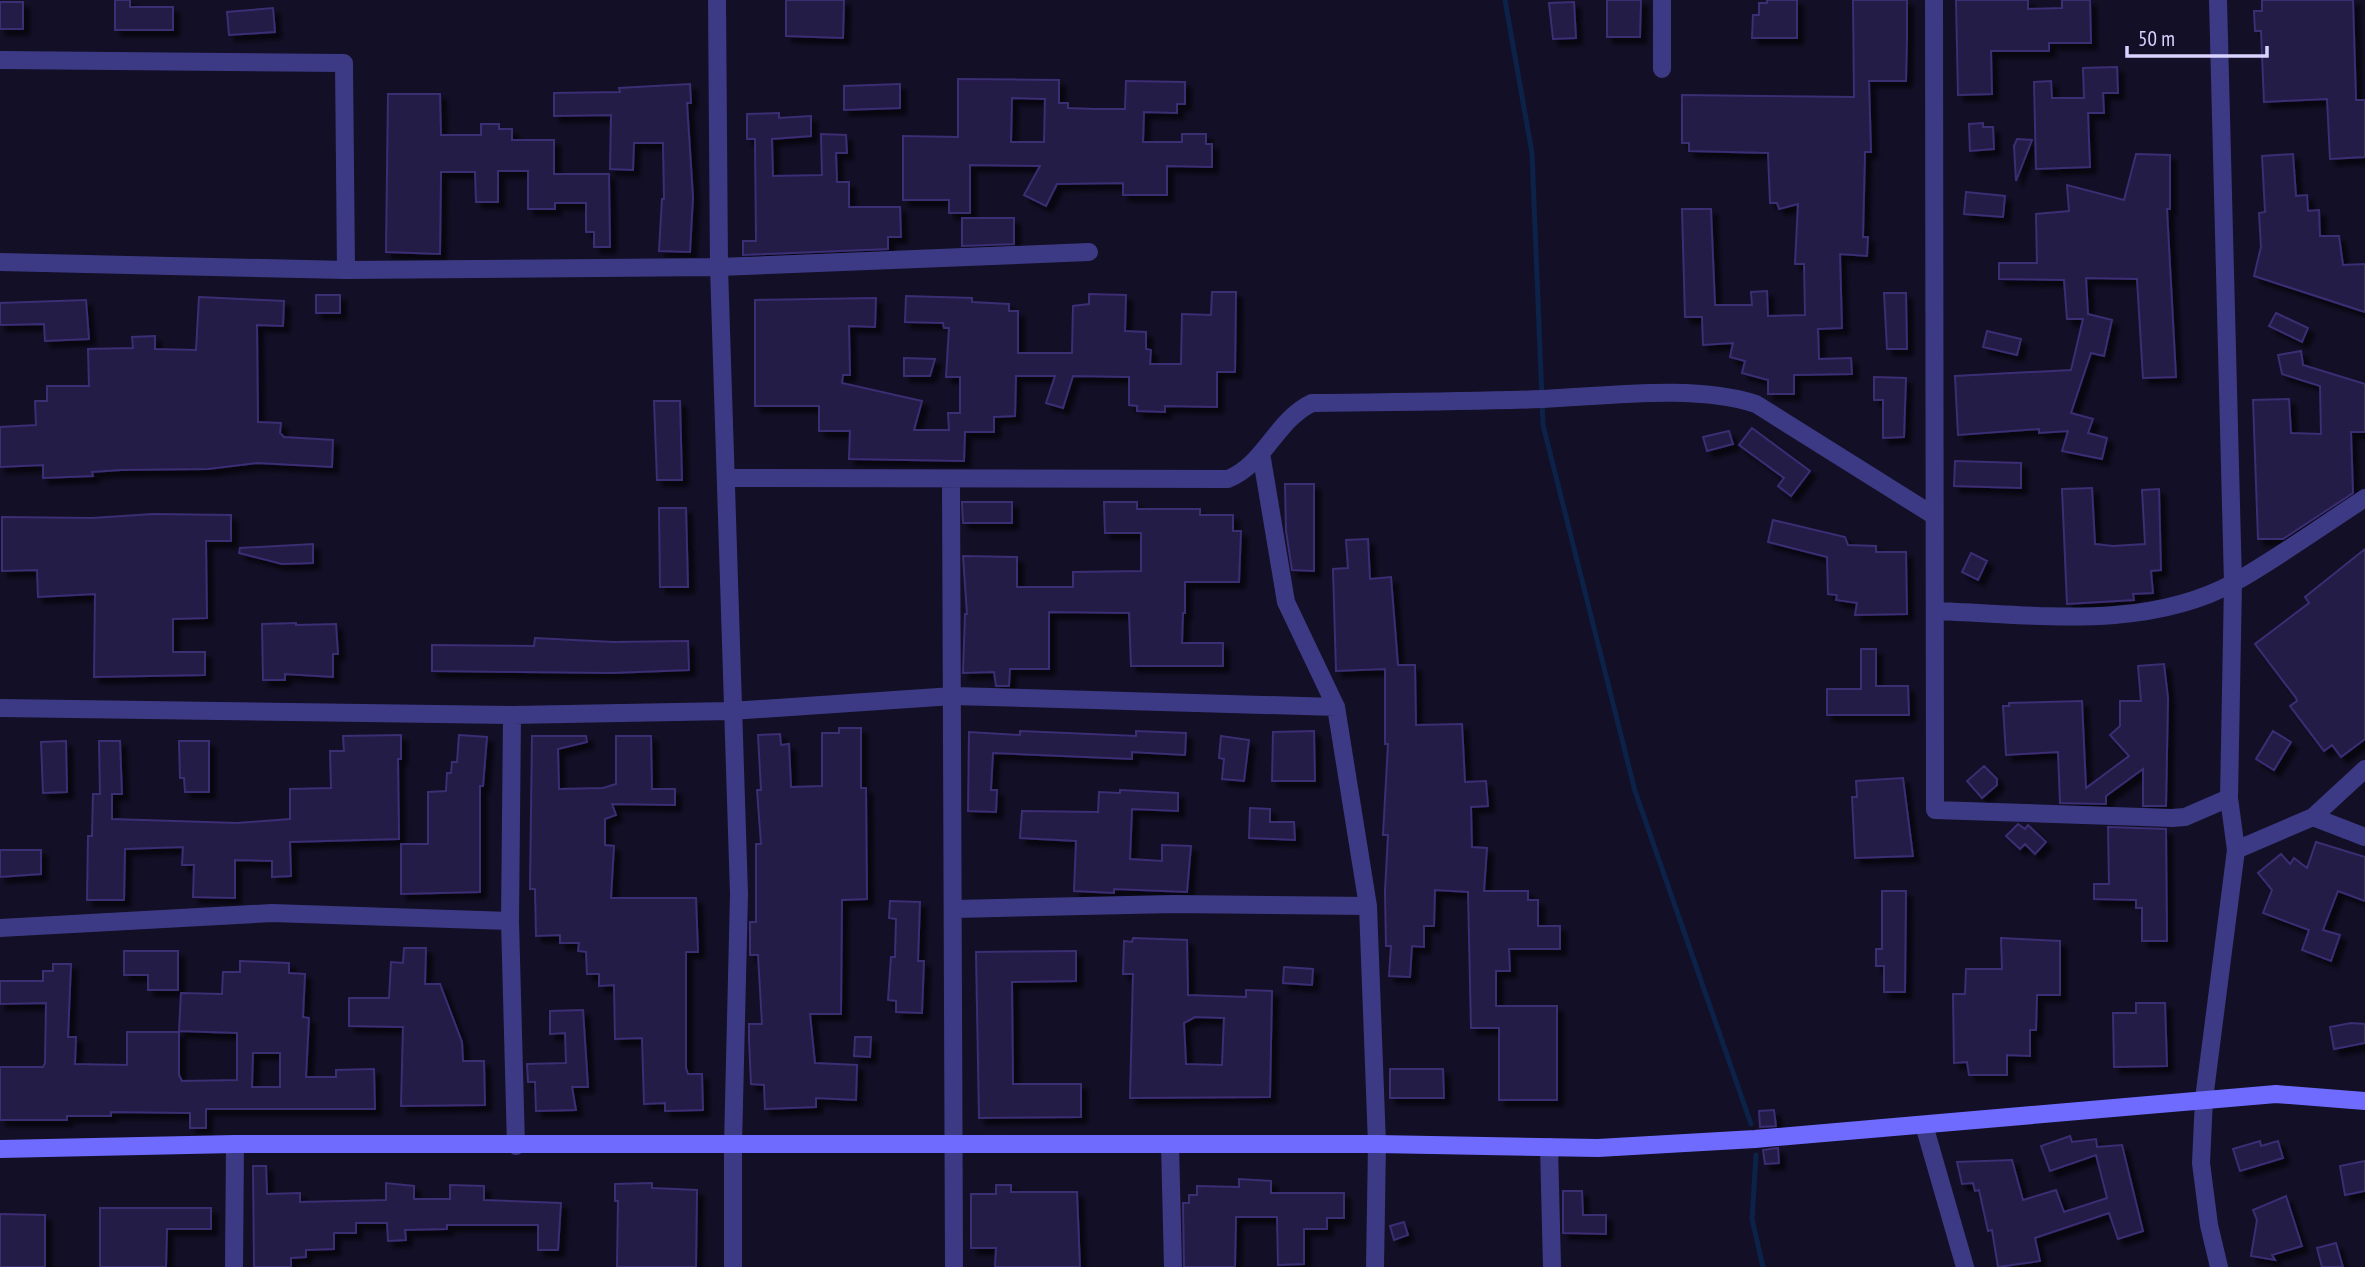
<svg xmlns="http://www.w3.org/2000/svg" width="2365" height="1267" font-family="'PT Sans Narrow',sans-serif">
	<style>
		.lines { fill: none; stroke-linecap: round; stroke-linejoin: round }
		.stream { stroke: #0c2248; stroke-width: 5 }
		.building { fill: #241b47; stroke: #3b2d73; stroke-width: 2; fill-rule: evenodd; filter: url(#shadow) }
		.street { stroke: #3d3a85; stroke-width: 18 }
		.secondary { stroke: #6f6bff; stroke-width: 18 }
	</style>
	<defs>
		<filter id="shadow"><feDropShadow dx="6" dy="6" stdDeviation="2" flood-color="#0009"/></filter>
	</defs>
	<rect width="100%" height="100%" fill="#130f26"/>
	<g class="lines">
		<path class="stream" d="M1505,0L1532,153L1543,425L1635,791L1751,1124
			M1756,1155L1752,1219L1763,1267"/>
	</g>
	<path class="building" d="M115,0H130V7H173V30H115Z
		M786,0H844L843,38L786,36Z
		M1607,0H1641L1640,37H1607Z
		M1767,0H1797V38H1752L1753,15H1759V3H1767Z
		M1853,0H1907V36L1906,81H1869L1871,152H1865L1863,237H1868L1867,256L1840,254L1842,328L1818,329L1819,359L1851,358L1852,374L1794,375V394H1768V380L1742,373L1745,361L1730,357L1733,343L1703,345L1702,317H1685L1682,209H1711L1715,305H1752L1751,292L1767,291L1768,316L1805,315L1804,264H1795L1798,204L1779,209L1777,203H1770L1768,153L1689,151V143H1682V95L1854,97Z
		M1956,0H2028V9L2062,8V0H2090L2091,43H2049V51H1991L1992,94L1958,95Z
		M2262,0H2353L2356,100H2365V157L2330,159L2327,99L2264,102L2261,31H2255L2254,11H2262Z
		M0,2H23V29H0Z
		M1574,2L1576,38L1553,39L1549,3Z
		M273,8L275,32L229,35L227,12Z
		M2117,67L2118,93H2103L2104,113H2088L2090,167L2036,169L2034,82L2051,81L2052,98H2084L2083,68Z
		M958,79L1059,80V103H1068V108L1094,109H1125L1126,81L1185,82V104H1177V113L1144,112L1143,142H1182V134H1206V144H1212V167L1167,166V195H1123V183L1057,184L1046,206L1024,195L1040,166L970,165V213H949V200H903V136L958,137ZM1012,98L1045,99L1044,142H1011Z
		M690,84L691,103H687L693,197L690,252L659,251L662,199H664L663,143H634L633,170L610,169L611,115L554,116V93L620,92L619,88Z
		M900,84V108L844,110V86Z
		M388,94H440L441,135H481V124H499V129H512V140H554V174H609L610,247H594V232H586V203H555V209H528V171H498V202H476L475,172H441L440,254L386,252Z
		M779,113V118L811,116V136L772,139L773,176L822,175L821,134L846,135L847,153H836L837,182H849V207H900L901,237H888V249L743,255V241H756L755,139H747V114Z
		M1983,123V127H1993L1994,149L1970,151L1969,124Z
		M2017,139L2032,140L2016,181L2014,146Z
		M2136,154L2170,155V209H2167L2176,377L2143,378L2137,279L2086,278L2088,314L2112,320L2104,356L2091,353L2071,413L2093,419L2088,433L2107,438L2102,459L2062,451L2068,431L2039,433V429L1958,435L1955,376L2071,370L2083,319H2067L2064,280L1999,279V263H2037L2036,214L2069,211L2067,185L2124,200Z
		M2293,154L2296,196L2307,195L2308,211L2319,210L2320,236H2339L2343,265L2365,264V312L2254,276L2261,247L2259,213L2265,212L2262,156Z
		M1966,192L2005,196L2003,217L1964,214Z
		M962,218H1014V244L962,246Z
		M1212,292H1236L1235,372H1217V407L1165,406V412L1137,411V406L1129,405V377L1073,376L1063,408L1046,403L1055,376H1016L1015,416L994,417V432H965L964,461L849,459L850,431H819V406H755V300L876,298L875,327L849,326L850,375H843L842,383L922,401L914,430H949L948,413H960V377H946L949,328H944L943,323L905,322L906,296L972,298V302L1009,304V311H1018V353H1072L1073,306L1089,304V294L1126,295L1125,331L1146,332V349L1151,350L1150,364H1181L1182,314L1211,315Z
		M1884,293H1906L1907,349H1887Z
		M316,295H340V313H316Z
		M199,297L284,301L283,326L257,325L258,422L281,423L280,433L284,437L333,440L332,467L257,463L208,469L121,470L92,472L93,476L43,478V465L0,467V427L36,425L35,401H47V386H89L88,349L133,348L132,337L155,336V349L196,350Z
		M86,300L89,339L45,341L44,324L0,325V303Z
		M2276,313L2308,328L2302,342L2269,326Z
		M1987,331L2021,339L2017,355L1983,347Z
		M2301,351L2303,365L2365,384V432H2351L2353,493L2283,539H2258L2253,400L2289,399L2291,433L2321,434L2320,386L2282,374L2278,355Z
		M904,358L935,359L930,376H904Z
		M1874,377L1906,378L1904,437L1883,438V400H1874Z
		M654,401H680L682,480H657Z
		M1752,428L1810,471L1791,496L1778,486L1784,478L1739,445Z
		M1729,431L1733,444L1707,451L1703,437Z
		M1955,461L2021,463V488L1954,486Z
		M1285,484H1314V571L1292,570L1286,531Z
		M2092,488L2095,544L2113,546L2145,544L2142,490L2159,489L2161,570L2151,571L2153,593L2133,594L2134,600L2067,604L2062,489Z
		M962,502H1012V523H963Z
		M1104,502H1137V509H1200V515H1233V531H1241L1239,582H1185V613H1183L1182,643H1223V666H1131L1129,613L1049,612V669H1010L1009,686H996L994,672L963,673L965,614H967L963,556L1017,557V587H1073V572L1141,571V533H1105Z
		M659,508H686L688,587H660Z
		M153,514L231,515V541H206L207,618L173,619V652H205V675L94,677L95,594L38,597L37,570L2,571V517L92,518Z
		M1773,520L1845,537L1848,545L1876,546V552H1906L1907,614L1855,615L1857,603L1836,600L1837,595L1828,594L1827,557L1768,542Z
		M1368,539L1370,579L1391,577L1398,665H1415L1416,725L1462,724L1465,782L1486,781L1488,806L1471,807L1472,847L1487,848L1484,891H1528V900H1538V926H1560V949H1509L1510,971H1496V1006H1557V1100H1499V1028H1471L1468,892L1435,890L1434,926H1424V947L1412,946L1410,977L1389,976L1391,946H1386L1385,891L1388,835H1383L1388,744H1385V669L1336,671L1333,569L1348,568L1346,540Z
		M313,544V563L282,564L239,553L240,548Z
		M2365,549V739L2341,757L2332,745L2324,751L2290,706L2297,701L2296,698L2255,644L2309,603L2305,597Z
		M1971,553L1987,561L1978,580L1962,572Z
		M296,623V625L336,624L338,654H333V677L285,674V680H263L262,624Z
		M535,638L613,642L688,641L689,670L612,673L432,671V645L534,646Z
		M1861,649H1876V686H1908L1909,715H1827V689H1861Z
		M2164,664L2168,698L2166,806H2143V769L2106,796V804L2060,803L2058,752L2006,755L2003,706H2009V703L2082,701L2086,788L2129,756L2110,735L2120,726V701H2141L2138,666Z
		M839,728H861V788H866L867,899L842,900L841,1014H810L815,1063L857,1065L856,1100L816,1098V1107L765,1109L764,1085L751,1084L749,1039V1024H762L758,955H750V922H756V844H761L757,790H761L758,735L780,734L781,745L789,744L791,787L822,786V733H839Z
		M1020,731L1136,736V731L1186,733L1185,755L1132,752V759L993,753L991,790H997L996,812L968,811L969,732L1020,735Z
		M1314,731L1315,781H1272L1273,732Z
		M2273,731L2291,742L2274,770L2256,759Z
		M401,735V759H398L399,839L290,842L291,876L272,877V861L235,860V898L193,897L194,865H182L183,847L125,849L124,900H87L88,836H92L93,794H100L99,741H120L122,794H112V819L237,823L290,819V789L331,788L330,751H344L343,736Z
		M459,735L487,737L483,786H480V892L401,894V844H428V792L446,791L447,773H451L452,762H457Z
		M532,736H586L587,742L558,749L559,789L603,788L616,784V736H651L652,789H675V805L612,804L616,815L605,819V845L614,846L611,898H696L698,952H686V1068L688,1074H702L703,1110L665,1111V1103L644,1104L642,1038L615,1039L614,985L599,986V974H587L586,952L578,951L579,943H560V935L536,936L535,889H530Z
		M1221,736L1249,740L1244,781L1222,779L1224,759L1219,758Z
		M66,741L67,792L43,793L41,742Z
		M179,741H209V792H185L184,778H180Z
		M1984,766L1997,779V785L1982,798L1967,781Z
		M1903,778L1913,856L1855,858L1852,797H1857L1856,781Z
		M1120,790L1178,793V811L1132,809L1130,859L1162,861V845L1191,846L1187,892L1114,889V893L1074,891L1076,841L1020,838L1022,811L1098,812L1099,792L1120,793Z
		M1250,808L1270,809V822H1294L1295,840L1249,838Z
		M2018,824L2025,829L2028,825L2046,842L2035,854L2025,844L2020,849L2006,836Z
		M2108,827L2166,829L2167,941H2142V908H2136V900L2094,899V884H2109Z
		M2316,842L2365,857V901L2338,891L2323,930L2340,935L2331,961L2302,950L2309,930L2263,913L2272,890L2258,873L2281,854L2290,864L2294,858L2307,868Z
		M0,850H41V874L0,877Z
		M1882,891H1906L1905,992H1884V966H1876V949H1882Z
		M890,901L920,902L918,961H924L922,1013L896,1012V1001L888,1000L891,957H895L896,919L889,918Z
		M1133,938L1187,940L1188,995L1246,997V990L1272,991L1270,1097L1130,1098L1133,974H1123L1124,941L1132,942ZM1195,1017L1224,1018L1222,1065L1186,1064L1184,1023Z
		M2001,938L2060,941V995H2037L2036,1030H2030V1056L2007,1055V1075H1969L1967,1062L1954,1063L1953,994H1965L1966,969H2002Z
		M404,948H426L425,984H440L462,1042L463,1061H484L485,1105L401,1106L403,1027L349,1026V998H389L391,962L403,963Z
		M124,951H178V990H148V975H124Z
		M1076,951V981L1012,982L1013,1084H1081V1117L979,1118L976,952Z
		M240,961L289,963V973L305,974L303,1017L309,1018L306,1077H336V1070L374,1069L375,1109H206V1128H190V1113L111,1112V1116H67V1120H0V1067H43L45,1063L46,1003L0,1004V981H43V971H53V964H71L68,1037H76L75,1064L127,1065V1032H179V1075L182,1081L237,1080V1033L179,1031L181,993L222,994L223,972H240ZM253,1053H280V1087H252Z
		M1284,967L1313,969L1312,985L1283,983Z
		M2136,1003H2165L2167,1066L2114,1067L2113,1013H2136Z
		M583,1010L588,1087H572L576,1110L536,1111L535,1082H528L527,1064L566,1063L565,1033L550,1034V1011Z
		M2351,1023L2365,1024V1043L2334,1049L2330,1027Z
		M855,1037H871L870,1057L854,1056Z
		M1390,1069H1443L1444,1098H1390Z
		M1774,1110L1776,1126L1760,1127L1759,1111Z
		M2070,1136L2072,1142L2096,1139L2097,1147L2122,1145L2143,1231L2118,1239L2109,1213L2035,1238L2040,1261L1998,1267L1992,1230L1988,1231L1979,1190L1975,1191L1973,1183L1962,1184L1957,1162L2012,1160L2023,1200L2056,1190L2064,1212L2107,1198L2096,1155L2050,1171L2041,1146Z
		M2260,1141L2261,1146L2278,1141L2283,1158L2240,1171L2233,1149Z
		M1778,1148L1779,1163L1765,1164L1763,1150Z
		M2365,1161V1191L2345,1195L2340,1166Z
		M253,1166H266L267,1194L300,1193V1202L386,1200V1183L414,1186V1199H450V1185L484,1186V1200L561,1203L558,1250H538V1225H447V1229L405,1230L406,1240L388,1241L387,1223H356V1233H334V1249L306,1250V1257L291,1258V1267H254Z
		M1239,1179L1271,1181V1193H1344V1218H1327V1229H1304V1264L1278,1265L1277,1217H1236L1235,1267H1184L1183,1203H1189V1195H1197V1186L1239,1187Z
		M652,1183V1188L697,1190L696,1267H617L618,1201H615V1184Z
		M996,1185H1011V1192H1077L1080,1267H995L996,1248H971V1194H996Z
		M1563,1191H1582L1583,1215H1606V1234L1563,1233Z
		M2286,1196L2302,1246L2272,1255L2275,1260L2251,1256L2257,1220L2253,1210Z
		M100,1208H211V1229H167L166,1267H100Z
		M0,1214L45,1215V1267H0Z
		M1404,1222L1408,1235L1394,1240L1390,1226Z
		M2336,1243L2343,1267H2322L2317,1248Z"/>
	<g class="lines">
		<path class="street" d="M717,0L719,267L739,894L733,1145V1267
			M1662,0V69
			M1934,0L1935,810L2172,818L2185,817L2229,798
			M2218,0L2233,583L2229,798L2236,850L2204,1099L2201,1163L2209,1225L2219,1267
			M0,60L344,63L346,270
			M0,262L346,270L719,267L1089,252
			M1261,453L1286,602L1336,707L1368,906L1377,1144L1375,1267
			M728,478L1228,479C1265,464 1276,420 1312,403C1389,402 1466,402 1543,399C1607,396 1696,384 1756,404L1933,515
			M951,479L954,1267
			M1935,611C2032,614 2145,632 2235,582C2279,557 2322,526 2365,498
			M0,708L512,715L731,711L953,696L1336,707
			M512,715L510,921L516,1146
			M2313,817L2365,837
			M2236,850L2313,817L2365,769
			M955,909L1173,904L1368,906
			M0,928L272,913L510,921
			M1924,1125L1965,1267
			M1170,1144L1173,1267
			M1549,1147L1552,1267
			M234,1267L235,1144"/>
		<path class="secondary" d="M0,1149L235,1144H1377L1598,1148L1755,1139L2276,1094L2365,1101"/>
	</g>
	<path d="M2127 46v10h140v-10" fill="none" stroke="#d9d4ff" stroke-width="3.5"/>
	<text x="2138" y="46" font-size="21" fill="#d9d4ff" stroke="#130f26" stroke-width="5" paint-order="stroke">50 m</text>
</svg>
